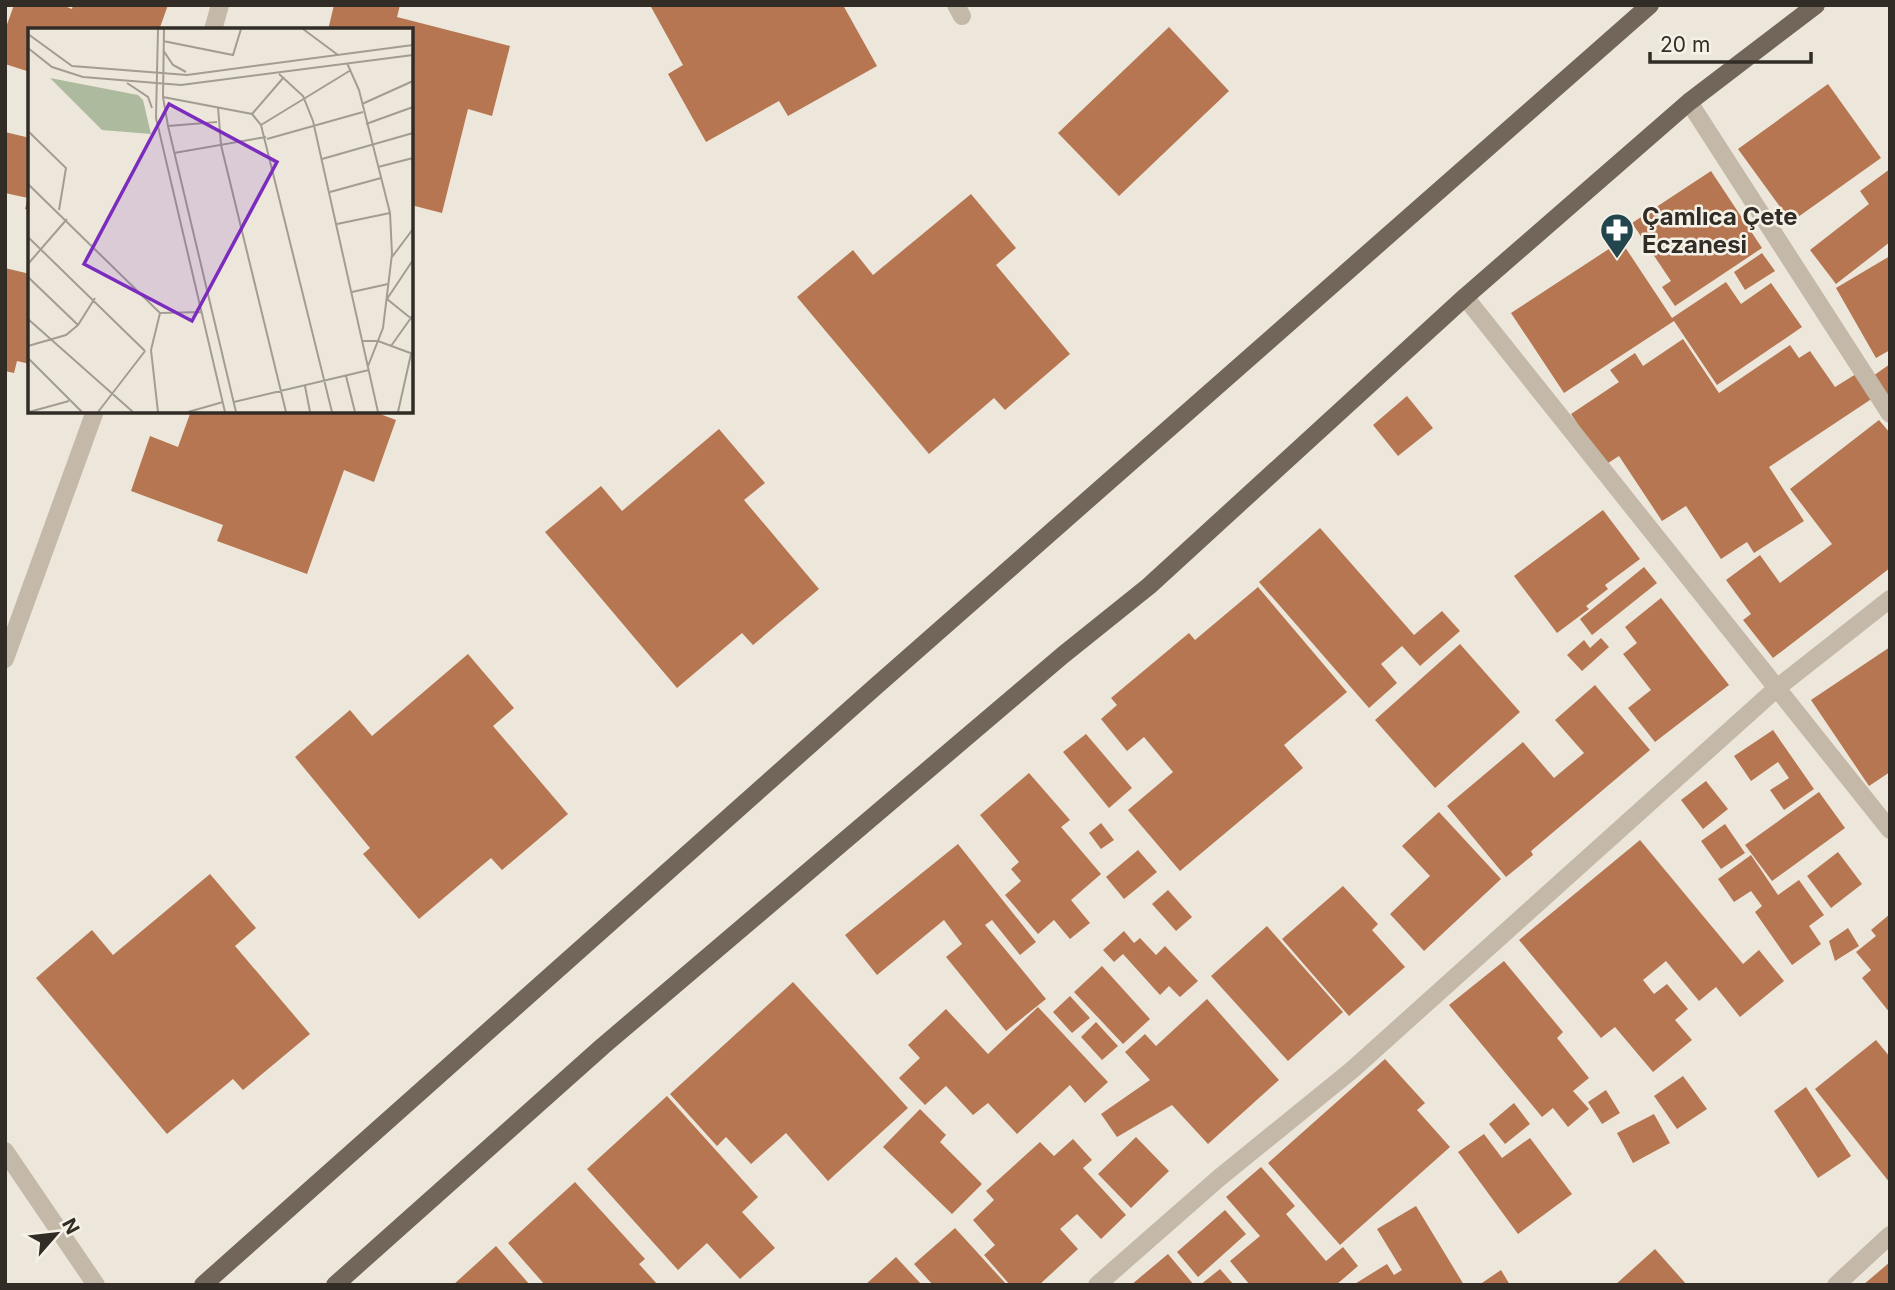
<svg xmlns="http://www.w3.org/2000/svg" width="1895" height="1290" font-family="Inter,sans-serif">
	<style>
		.building { fill: #b57651 }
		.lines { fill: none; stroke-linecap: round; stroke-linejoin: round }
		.lane { stroke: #c4b8a8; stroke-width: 18 }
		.street { stroke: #c4b8a8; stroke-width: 18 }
		.primary { stroke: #72655a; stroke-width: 18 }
		.labels { text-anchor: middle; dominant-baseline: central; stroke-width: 5; stroke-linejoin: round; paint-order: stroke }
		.poi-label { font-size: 24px; font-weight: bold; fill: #322c27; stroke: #f6f1e6; text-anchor: start }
		.inset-road { fill: none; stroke: #a29c93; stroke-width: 2 }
		.view { fill: #7b2cbf; fill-opacity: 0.15; stroke: #7b2cbf; stroke-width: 3.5 }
		.inset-edge { fill: none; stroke: #322c27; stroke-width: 3.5 }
	</style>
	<rect width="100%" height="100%" fill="#ede7db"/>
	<path class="building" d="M14,5H62L72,9L73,5H168L159,30H30V72L5,64V30Z
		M334,5H400L397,17L510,46L492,116L468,109L442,213L411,205V30H328Z
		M650,5H843L877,66L788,116L779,101L706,142L668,74L683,65Z
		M1169,27L1229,91L1119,196L1058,133Z
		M1828,84L1881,158L1791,222L1738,149Z
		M5,132L30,138V210L25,209L28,198L5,193Z
		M1890,169V242L1836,284L1810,250L1869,204L1860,191Z
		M1711,171L1762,248L1675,306L1662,287L1671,281L1632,223Z
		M971,194L1016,248L996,265L1070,354L1005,410L994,398L929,454L797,297L853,250L873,275Z
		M1621,241L1672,318L1726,282L1741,304L1771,283L1802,327L1717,385L1674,321L1564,393L1511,313Z
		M1762,253L1775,271L1745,290L1734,272Z
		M1890,256V350L1876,358L1836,288Z
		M5,268L30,274V364L17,361L14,373L5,371Z
		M1683,339L1719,393L1790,345L1799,358L1810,351L1835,387L1856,374L1873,398L1769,467L1804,521L1754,553L1747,542L1721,559L1686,506L1662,521L1619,456L1605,465L1571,414L1619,382L1610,370L1635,353L1643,366Z
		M1890,364V400L1873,376Z
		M1407,396L1433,428L1398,456L1373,425Z
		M191,411H372L396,420L374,482L344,470L307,574L217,541L223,525L131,491L150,436L178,447Z
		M1879,420L1890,433V568L1773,658L1743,620L1751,614L1726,580L1760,555L1780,583L1832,544L1790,489Z
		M719,429L765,483L744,500L819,589L753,645L742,633L677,688L545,532L601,486L622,511Z
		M1603,510L1640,559L1605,585L1608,589L1586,606L1589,609L1557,633L1514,576Z
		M1320,528L1414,635L1442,611L1460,631L1420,666L1402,646L1381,664L1397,683L1369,708L1259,582Z
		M1644,567L1657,583L1592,635L1580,619Z
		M1258,587L1347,692L1284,745L1303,768L1180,871L1128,810L1173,772L1144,737L1127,751L1101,719L1117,705L1111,698L1189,633L1195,640Z
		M1661,598L1729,685L1655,742L1628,708L1651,690L1623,654L1637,643L1625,627Z
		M1601,638L1609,647L1582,671L1567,655L1584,640L1590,648Z
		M1460,644L1520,712L1435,788L1375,720Z
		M1890,647V772L1869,786L1811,700Z
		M468,654L514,708L493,726L568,814L502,870L491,858L419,919L363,854L370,848L295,757L350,710L372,736Z
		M1595,685L1650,750L1531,851L1533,855L1506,877L1447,806L1523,742L1554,778L1584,753L1555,720Z
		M1773,730L1814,789L1784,810L1770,790L1789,778L1778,762L1751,781L1734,756Z
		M1086,734L1132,788L1109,808L1063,752Z
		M1029,773L1070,820L1061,827L1101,874L1071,900L1090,923L1070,939L1054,920L1038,934L1005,895L1021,881L1011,869L1019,862L980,815Z
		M1706,781L1728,809L1703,829L1681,800Z
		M1819,792L1845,828L1772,881L1745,845Z
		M1439,812L1501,879L1424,951L1390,914L1430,876L1402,846Z
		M1101,823L1114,840L1101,849L1089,833Z
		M1725,824L1745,853L1721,869L1701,841Z
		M1640,840L1743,964L1759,950L1784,981L1740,1017L1716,987L1699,1001L1666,961L1643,980L1654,994L1667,984L1688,1009L1675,1020L1692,1040L1653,1072L1615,1027L1601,1038L1519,940Z
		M958,844L1036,942L1020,955L992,920L985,925L1046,999L1006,1031L946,957L962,944L944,920L877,975L845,935Z
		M1138,850L1157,872L1124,899L1106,877Z
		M1838,852L1862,884L1831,908L1807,876Z
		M1751,855L1778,895L1799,880L1824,915L1809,926L1821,944L1792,965L1755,912L1762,906L1751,891L1734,902L1718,879Z
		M210,874L256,928L235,946L310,1034L243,1090L233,1079L167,1134L36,978L92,930L113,955Z
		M1343,886L1378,924L1372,930L1405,967L1349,1016L1282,939Z
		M1168,890L1192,917L1176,931L1152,904Z
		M1890,914V1013L1862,978L1871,970L1856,952L1876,936L1871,930Z
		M1267,926L1343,1012L1288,1061L1211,976Z
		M1848,928L1859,946L1835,961L1829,941Z
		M1124,931L1134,943L1140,938L1156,955L1165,946L1198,981L1180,997L1169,986L1160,995L1123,954L1114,962L1103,950Z
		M1504,961L1563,1032L1557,1038L1589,1078L1573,1091L1589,1109L1568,1127L1553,1108L1542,1117L1449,1005Z
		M1102,966L1150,1019L1123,1044L1074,992Z
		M793,982L908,1108L828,1181L786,1133L751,1164L726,1137L717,1146L670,1094Z
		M1070,996L1090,1018L1072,1033L1053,1012Z
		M1207,999L1279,1080L1208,1144L1172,1105L1117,1137L1101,1114L1150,1080L1125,1052L1145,1034L1156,1046Z
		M1038,1007L1108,1082L1085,1103L1070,1085L1017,1134L988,1103L973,1115L946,1086L925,1105L899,1078L920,1058L908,1045L946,1009L988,1054Z
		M1096,1022L1118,1046L1102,1060L1081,1037Z
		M1876,1040L1890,1057V1183L1815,1089Z
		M1385,1059L1425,1103L1417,1110L1450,1147L1340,1245L1268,1163Z
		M1683,1076L1707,1109L1677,1129L1654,1096Z
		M1806,1087L1851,1156L1818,1178L1774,1111Z
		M1606,1090L1620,1113L1602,1124L1588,1102Z
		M667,1096L758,1197L742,1212L775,1248L740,1279L707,1243L678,1270L587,1169Z
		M1514,1103L1530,1124L1505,1144L1489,1124Z
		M920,1109L946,1135L940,1142L982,1184L952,1214L883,1147Z
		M1654,1114L1670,1143L1633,1163L1617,1133Z
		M1484,1134L1502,1158L1530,1138L1572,1194L1518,1234L1458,1152Z
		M1136,1137L1169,1171L1131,1208L1098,1174Z
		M1073,1139L1092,1160L1083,1168L1126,1215L1101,1239L1077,1214L1060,1229L1078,1249L1039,1285H1010L984,1255L995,1245L973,1220L994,1200L986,1191L1040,1142L1054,1156Z
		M1261,1167L1295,1206L1286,1214L1326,1261L1343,1247L1358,1266L1336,1285H1250L1230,1261L1260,1236L1226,1197Z
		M575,1182L645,1259L639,1264L658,1285H545L508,1243Z
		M1416,1206L1464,1285H1353L1387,1264L1394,1275L1402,1270L1377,1229Z
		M1225,1210L1246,1234L1198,1277L1177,1252Z
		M955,1228L1007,1285H933L914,1264Z
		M496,1246L530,1285H453Z
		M1655,1249L1687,1285H1615Z
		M1168,1254L1194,1285H1131Z
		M896,1257L922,1285H865Z
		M1890,1262V1285H1863Z
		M1220,1269L1234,1285H1200Z
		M1501,1270L1510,1285H1479Z"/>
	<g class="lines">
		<path class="lane" d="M956,5L962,16"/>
		<path class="street" d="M213,30L220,5
			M1689,102L1890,414
			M1465,297L1890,830
			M5,659L95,411
			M5,1151L96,1285
			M1097,1285L1219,1178L1352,1070L1777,688L1890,599
			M1836,1285L1890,1235"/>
		<path class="primary" d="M203,1285L875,687L1650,5
			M335,1285L603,1046L1063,655L1149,586L1465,297L1689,102L1816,5"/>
	</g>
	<defs>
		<g id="pharmacy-pin" transform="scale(1.75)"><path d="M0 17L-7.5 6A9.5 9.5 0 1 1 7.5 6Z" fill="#23454d" stroke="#f6f1e6"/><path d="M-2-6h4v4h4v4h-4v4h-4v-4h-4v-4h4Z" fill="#fff"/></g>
	</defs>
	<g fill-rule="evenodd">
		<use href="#pharmacy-pin" x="1617" y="230"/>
	</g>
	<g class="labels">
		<g class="poi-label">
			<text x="1642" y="216">Çamlıca Çete<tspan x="1642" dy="28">Eczanesi</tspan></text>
		</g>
	</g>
	<g transform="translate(28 28)">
		<rect width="385" height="385" fill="#ede7db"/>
		<path d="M22,50L110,67L115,72L123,106L74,102Z" fill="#adba9d"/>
		<path class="inset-road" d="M130,1L128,90L197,384M136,1L135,69L140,98L208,384M275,1L310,27M0,6L44,38L159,47L385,17M135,13L205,27L213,1M0,20L24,39L55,49L153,57L385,27M135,22L145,37L158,44M319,35L331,62L362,185L364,226L355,300L340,338M251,46L275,68L285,93L350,384M99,55L120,69L124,80M135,69L224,86L233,97L304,384M334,76L385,53M190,79L193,117L258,384M224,86L256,49M338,96L385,79M233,97L323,42M140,98L189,94M0,103L38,140L31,182M239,111L335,84M146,125L238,109M294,131L385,105M350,139L385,130M0,156L132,285L174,284M302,164L353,150M309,196L362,185M0,209L117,323M364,229L385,201M385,232L359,271L385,292M0,236L39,191M0,249L50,297M324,264L360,256M0,291L105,384M335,313H350L385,326M0,318L38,307L50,297L67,270M363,318L385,287M0,330L54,384M318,348L327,384M277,358L282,384M206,374L341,342M1,384L41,373M70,384L117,323M130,384L123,322L132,285M160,384L195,374M370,384L383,326"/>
		<path class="view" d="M141,76L249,134L164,293L56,236Z"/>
		<rect width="385" height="385" class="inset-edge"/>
	</g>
	<rect width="1895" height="1290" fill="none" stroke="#322c27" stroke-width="14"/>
	<g transform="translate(56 1234) rotate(62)" stroke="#f6f1e6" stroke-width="5" paint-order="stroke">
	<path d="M0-5L12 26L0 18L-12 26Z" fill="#322c27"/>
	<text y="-10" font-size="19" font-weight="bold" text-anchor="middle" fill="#322c27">N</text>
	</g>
	<path d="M1650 52v10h161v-10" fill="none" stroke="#322c27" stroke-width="3.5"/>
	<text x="1660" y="52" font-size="21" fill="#322c27" stroke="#f6f1e6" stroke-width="5" paint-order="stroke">20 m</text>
</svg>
